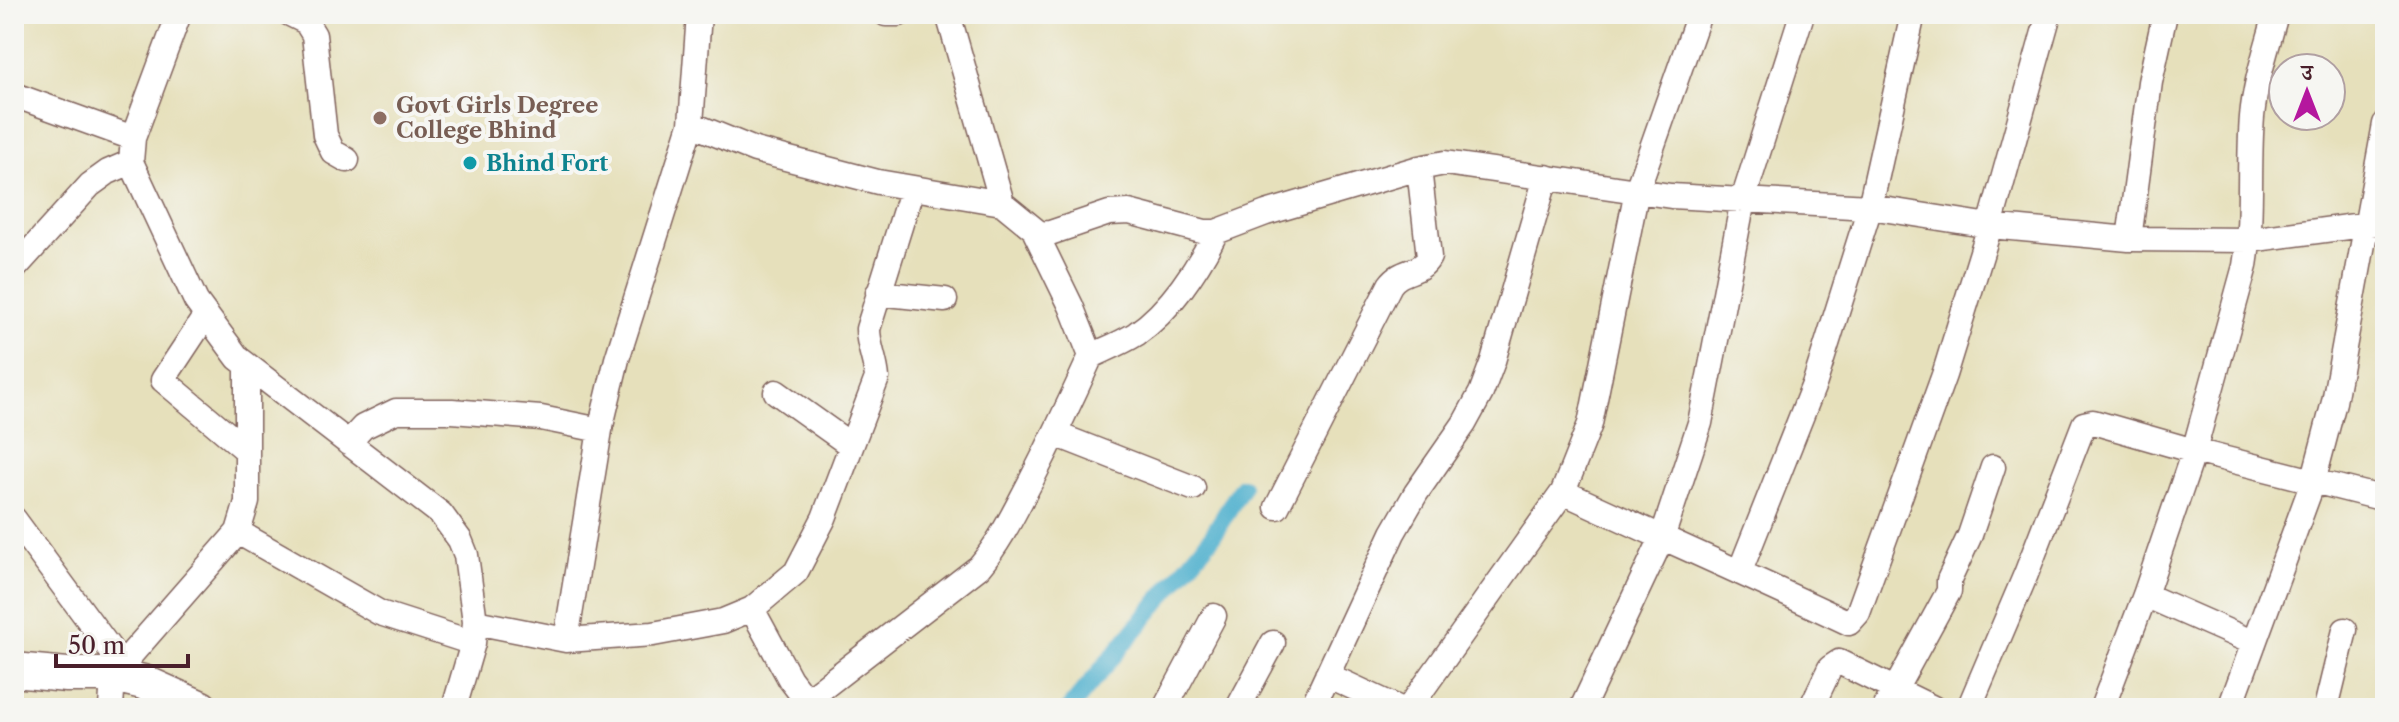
<svg xmlns="http://www.w3.org/2000/svg" width="2399" height="722" font-family="'Libre Caslon Text','Noto Serif Devanagari',serif">
	<style>
		.lines { fill: none; stroke-linecap: round; stroke-linejoin: round }
		.canal { stroke: #4fb0ce; stroke-width: 18 }
		.minor-casing { stroke: #81635d; stroke-width: 27 }
		.highway-casing { stroke: #81635d; stroke-width: 37 }
		.minor { stroke: #fff; stroke-width: 24 }
		.highway { stroke: #fff; stroke-width: 34 }
		.education-dot { fill: #8d6e63; stroke: #f6f6f2; stroke-width: 3 }
		.culture-dot { fill: #0f9aa8; stroke: #f6f6f2; stroke-width: 3 }
		.labels { text-anchor: middle; dominant-baseline: central; stroke-width: 8; stroke-linejoin: round; paint-order: stroke }
		.education-label { font-size: 22px; font-weight: bold; fill: #785e54; stroke: #f6f6f2; text-anchor: start }
		.culture-label { font-size: 22px; font-weight: bold; fill: #0d838f; stroke: #f6f6f2; text-anchor: start }
	</style>
	<rect width="100%" height="100%" fill="#f6f6f2"/>
	<filter id="ink" filterUnits="userSpaceOnUse"><feTurbulence type="fractalNoise" baseFrequency=".0125" numOctaves="2"/><feDisplacementMap in="SourceGraphic" scale="16" xChannelSelector="R" yChannelSelector="G"/><feConvolveMatrix kernelMatrix="1 2 1 2 8 2 1 2 1" color-interpolation-filters="sRGB"/></filter>
	<filter id="wash" filterUnits="userSpaceOnUse"><feTurbulence type="fractalNoise" baseFrequency=".006" numOctaves="4" result="noise"/><feDisplacementMap in="SourceGraphic" scale="32" xChannelSelector="R" yChannelSelector="G"/><feGaussianBlur stdDeviation="1.8" result="paint"/><feColorMatrix in="noise" values="0 0 0 0 0 0 0 0 0 0 0 0 0 0 0 0 0 1.4 0 .05"/><feComposite in="paint" operator="in"/></filter>
	<g filter="url(#wash)">
		<rect width="100%" height="100%" fill="#e6e0bb"/>
		<g class="lines">
			<path class="canal" d="M1070,708L1211,538L1242,487"/>
		</g>
	</g>
	<g filter="url(#ink)">
		<g class="lines">
			<g class="minor-casing">
				<path id="minor" d="M179,14L133,138L131,162L196,301L238,358L441,514L460,540L466,555L475,622L473,643L454,708
					M290,14L306,22L314,35L325,135L333,152L347,160
					M886,14H899
					M948,14L1002,203
					M14,95L133,138
					M691,124L755,150L878,182L1002,203L1040,234L1050,233L1109,213L1129,212L1205,232H1216L1266,213L1419,168L1445,163L1671,196L1870,207L1990,226L2129,239L2249,240L2385,222
					M2129,239L2150,82L2165,14
					M14,269L90,185L108,172L131,162
					M878,293L945,300
					M206,315L163,380L245,449
					M1091,356C1106,349 1122,343 1136,334C1170,311 1198,268 1216,232
					M776,392L849,444
					M1055,434L1193,488
					M348,443L363,427L396,411H452L541,418L600,430
					M1563,492C1658,536 1754,578 1849,623L1858,613L1944,375L1990,226L2049,14
					M1277,507L1390,285C1402,268 1420,275 1429,257L1419,168
					M14,519L121,664
					M238,532L380,613L473,643
					M1740,571L1815,382L1870,207L1913,14
					M2145,595L2254,643
					M752,609L790,679L812,708
					M475,622L566,640L653,634L723,621L752,609L796,572L824,518L877,378C876,361 868,346 868,329L912,188
					M566,640L600,430L617,359L691,124L699,14
					M1327,675L1398,708
					M807,700L979,567C1001,541 1015,511 1031,481C1052,440 1072,398 1091,356L1071,306L1034,230
					M111,708L113,675L238,532L247,502V365
					M1165,708L1214,616
					M1238,708L1273,643
					M1312,708L1393,533L1416,493L1464,424L1481,393L1493,361L1546,177
					M1409,708L1563,492L1590,424L1637,190L1699,14
					M1582,708L1662,538L1700,423L1743,200L1802,14
					M1811,708L1830,668L1839,662L1933,708
					M1885,708L1949,591V580L1970,535L1993,467
					M1969,708L2026,574L2084,424L2093,422L2194,451L2385,499
					M2102,708L2145,595L2194,451L2245,266C2253,217 2248,167 2252,117C2255,82 2267,48 2276,14
					M2230,708L2313,482L2334,402L2385,124
					M2326,708L2345,630"/>
			</g>
			<g class="highway-casing">
				<path id="highway" d="M14,670L67,675H113L143,682L201,708"/>
			</g>
			<use href="#minor" class="minor"/>
			<use href="#highway" class="highway"/>
		</g>
	</g>
	<circle class="education-dot" cx="380" cy="118" r="8"/>
	<circle class="culture-dot" cx="470" cy="163" r="8"/>
	<g class="labels">
		<g class="education-label">
			<text x="396" y="105">Govt Girls Degree<tspan x="396" dy="25">College Bhind</tspan></text>
		</g>
		<g class="culture-label">
			<text x="486" y="163">Bhind Fort</text>
		</g>
	</g>
	<rect width="2399" height="722" fill="none" stroke="#f6f6f2" stroke-width="48"/>
	<g transform="translate(2307 92)"><circle r="38" fill="#f6f6f2" stroke="#b1a0a2" stroke-width="2"/>
	<path d="M0-6L14 30L0 20L-14 30Z" fill="#b5179e"/>
	<text y="-12" font-size="22" font-weight="bold" text-anchor="middle" fill="#4a1f2b">उ</text>
	</g>
	<path d="M56 654v12h132v-12" fill="none" stroke="#4a1f2b" stroke-width="4"/>
	<text x="68" y="654" font-size="24" fill="#4a1f2b" stroke="#f6f6f2" stroke-width="6" paint-order="stroke">50 m</text>
</svg>
